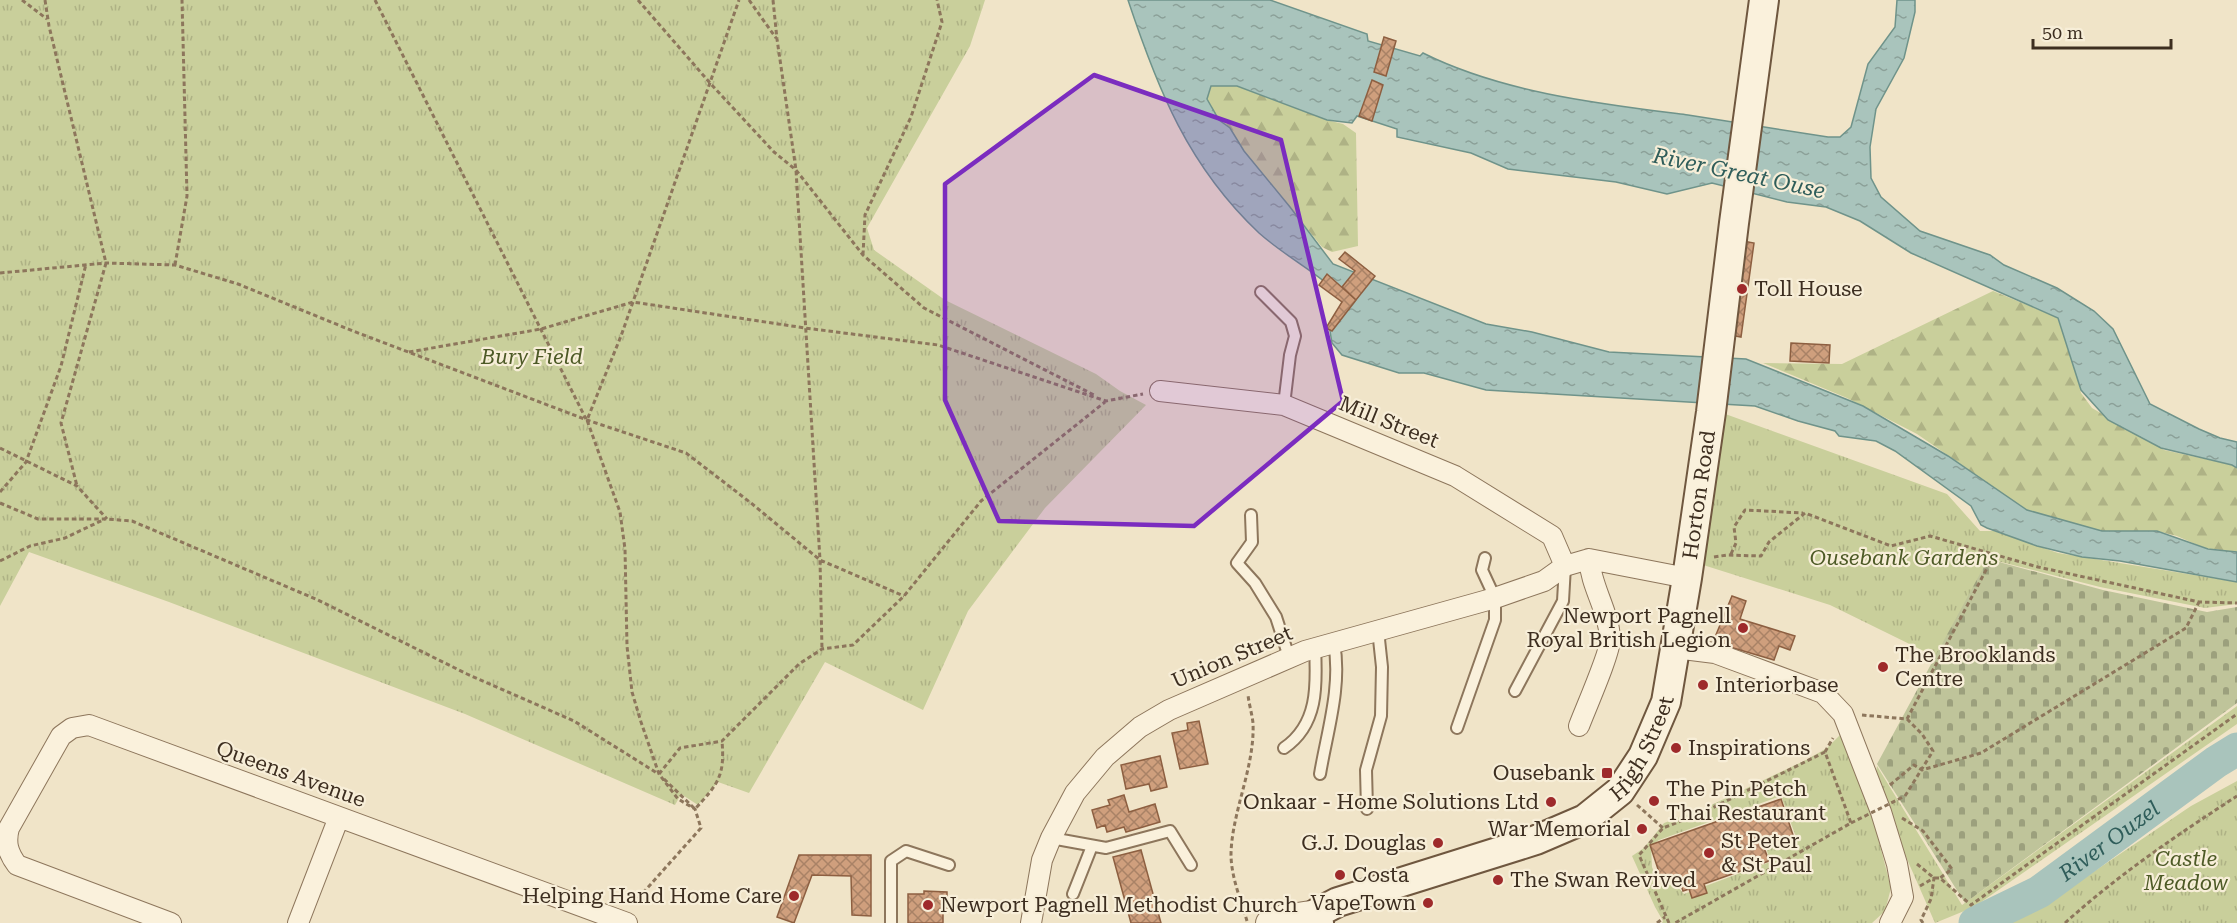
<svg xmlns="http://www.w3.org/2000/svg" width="2237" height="923" font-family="'Roboto Serif',serif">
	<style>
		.grass { fill: url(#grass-tufts); fill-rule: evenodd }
		.forest { fill: url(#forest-firs) }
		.cemetery { fill: url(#cemetery-stones) }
		.water { fill: url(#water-ripples); stroke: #6f938a; stroke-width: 1.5 }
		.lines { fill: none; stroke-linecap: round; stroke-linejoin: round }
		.river { stroke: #a9c4bc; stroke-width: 33 }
		.building { fill: url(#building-cross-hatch); stroke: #8d5f41; stroke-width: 1.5 }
		.service-casing { stroke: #8d765c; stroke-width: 14 }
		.minor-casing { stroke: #8d765c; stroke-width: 22 }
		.tertiary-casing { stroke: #8d765c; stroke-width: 28 }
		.secondary-casing { stroke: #6f573f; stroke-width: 32 }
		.path { stroke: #8d765c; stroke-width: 3; stroke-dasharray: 4.5 3; stroke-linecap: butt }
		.service { stroke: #faf1dc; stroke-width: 10 }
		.minor { stroke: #faf1dc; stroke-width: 20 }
		.tertiary { stroke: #faf1dc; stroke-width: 26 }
		.secondary { stroke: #faf1dc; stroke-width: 28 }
		.path-bridge { stroke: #8d765c; stroke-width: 3; stroke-dasharray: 4.5 3; stroke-linecap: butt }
		.marked { fill: #7b2cbf; fill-opacity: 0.2; stroke: #7b2cbf; stroke-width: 4.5; stroke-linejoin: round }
		.poi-dot { fill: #9e2a2b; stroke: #f7eed8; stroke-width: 2 }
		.labels { text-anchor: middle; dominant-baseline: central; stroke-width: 4.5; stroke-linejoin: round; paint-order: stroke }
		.poi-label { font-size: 21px; fill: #3d2e20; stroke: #f7eed8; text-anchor: start }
		.park-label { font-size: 21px; font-style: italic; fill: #4d5a26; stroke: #f7eed8 }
		.street-label { font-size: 21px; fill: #3d2e20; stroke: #f7eed8 }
		.water-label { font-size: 22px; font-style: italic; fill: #2f5d5a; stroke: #f7eed8 }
	</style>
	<defs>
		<pattern id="grass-tufts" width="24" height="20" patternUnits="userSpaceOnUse" patternTransform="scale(1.5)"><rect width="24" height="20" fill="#c9cf9b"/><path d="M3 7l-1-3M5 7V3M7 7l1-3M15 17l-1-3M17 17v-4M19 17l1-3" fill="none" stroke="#aeb285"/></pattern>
		<pattern id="forest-firs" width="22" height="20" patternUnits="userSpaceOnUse" patternTransform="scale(1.5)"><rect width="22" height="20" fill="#c9cf9b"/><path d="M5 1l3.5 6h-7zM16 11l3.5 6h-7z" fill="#aeb285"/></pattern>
		<pattern id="cemetery-stones" width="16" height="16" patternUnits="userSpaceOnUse" patternTransform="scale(1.5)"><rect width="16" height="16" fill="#bfc49a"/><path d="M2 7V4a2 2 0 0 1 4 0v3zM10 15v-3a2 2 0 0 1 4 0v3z" fill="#9ca07d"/></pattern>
		<pattern id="water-ripples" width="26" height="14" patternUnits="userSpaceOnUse" patternTransform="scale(1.5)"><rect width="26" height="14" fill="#a9c4bc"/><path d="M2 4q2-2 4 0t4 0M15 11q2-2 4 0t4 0" fill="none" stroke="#8ba098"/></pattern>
		<pattern id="building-cross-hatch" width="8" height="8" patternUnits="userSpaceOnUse" patternTransform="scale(1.5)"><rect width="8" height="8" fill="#cf9f7d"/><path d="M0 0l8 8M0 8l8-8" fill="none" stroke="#a98266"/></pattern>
	</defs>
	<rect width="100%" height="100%" fill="#f0e4c8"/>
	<path class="grass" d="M0,0H985L970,46L867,228L874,250L945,300L1096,374L1120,391L1146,405L1045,508L968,611L923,710L825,662L749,793L718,782L698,805L681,794L675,805L465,714L169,602L29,552L0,606Z
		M1717,411L1947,494L1980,531H1994L2058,553L2237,582V604L2205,608L2100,587L1989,559L1936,657L1830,605L1700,564Z
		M2237,706V724L1974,907L1935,923L1874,784L1877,766L1962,905Z
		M1843,732L1868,799L1891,888L1885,911L1872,923H1662L1663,921L1655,907L1632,856L1644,848L1664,823L1705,808L1806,760L1827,748ZM1781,796L1796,837L1766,847L1770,862L1684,894L1675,884L1660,886L1652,867L1651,846L1659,840Z
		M2237,781V923H2011L2040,908L2191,806Z"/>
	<path class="forest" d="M1211,86H1237L1327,120L1343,124L1356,133L1358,246L1332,252L1322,247L1244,151L1230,128L1219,120L1207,99Z
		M1993,291L2059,318L2072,327L2076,371L2081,393L2092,408L2164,450L2237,466V552L2204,548L2177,536L2157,531L2089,534L2027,510L1917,434L1847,398L1763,363L1842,364Z"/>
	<path class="cemetery" d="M1988,559L2103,590L2207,612L2237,607V703L1965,903L1877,764Z"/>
	<path class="water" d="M1128,0H1270L1367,34L1368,41L1420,56L1423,53C1503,93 1601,104 1688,115C1735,122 1781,130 1828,137H1840L1851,127L1868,64L1895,27L1897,0H1915V12L1904,58L1876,109L1870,147L1871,178L1881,197L1920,231L1990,255L2004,265L2057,288L2094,311L2113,329L2150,404L2199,429L2220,438L2237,442V468L2232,465L2161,448L2108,420L2081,390L2058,318L1911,253L1860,221L1826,207L1787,202L1712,183L1667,194L1616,182L1508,169L1471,153L1397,137V129L1357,116L1352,123L1327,120L1237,86H1211L1207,99L1219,120L1230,128L1244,151L1290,207L1333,264L1486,324L1532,332L1609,352L1746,359L1863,406L1948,456L2027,510L2102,531H2157L2208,549L2237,552V582L2120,561L2082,557L2037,546L1987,528L1981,525L1971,506L1895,451L1876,441L1839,436L1835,431L1798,421L1755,406L1486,390L1424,373H1399L1342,355L1332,343L1329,325L1346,300C1319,273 1287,258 1259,233C1188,166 1158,90 1128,0Z"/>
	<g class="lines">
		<path class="river" id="s1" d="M1975,923L2039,892L2216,762L2237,749"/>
	</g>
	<path class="building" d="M1384,37L1396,41L1386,76L1374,72Z
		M1372,80L1383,85L1372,121L1359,116Z
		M1743,241L1754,243L1741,337L1730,335Z
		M1345,252L1375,276L1356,300L1342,287L1355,271L1339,259Z
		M1327,274L1356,300L1332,331L1326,328L1342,302L1319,285Z
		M1791,343L1830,345L1829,363L1790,361Z
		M1732,596L1746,601L1740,619L1795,636L1790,650L1779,646L1774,660L1713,642Z
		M1199,721L1208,764L1180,769L1172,733L1188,730L1187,723Z
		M1160,756L1167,787L1151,791L1149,784L1126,789L1121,765Z
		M1124,795L1129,812L1155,804L1160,822L1126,832L1124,827L1107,832L1105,825L1097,828L1092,810L1110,805L1108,800Z
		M1781,799L1793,835L1763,845L1769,861L1704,884L1707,893L1692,898L1689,889L1683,891L1679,879L1663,884L1650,845Z
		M1141,850L1161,923H1131L1113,857Z
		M799,855H871V916L852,915L851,876L812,875L794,923L777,917Z
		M924,891L947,892V911L943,912V923H908V894H924Z"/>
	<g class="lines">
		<g class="service-casing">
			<path id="service" d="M1261,292L1291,322L1295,336L1290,355L1284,405
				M1251,515L1252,542L1237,563L1255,583L1276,617L1289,657
				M1515,691L1563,601L1565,566
				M1457,728L1495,620V598L1482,570L1485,558
				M1284,748C1318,725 1317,686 1315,648
				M1320,774C1327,732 1342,686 1334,643
				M1367,809L1366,770L1381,716L1382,667L1378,630
				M1051,838L1106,848L1170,831L1191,865
				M1073,894L1092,846
				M891,923V861L906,851L949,865"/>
		</g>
		<g class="minor-casing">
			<path id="minor" d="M1160,391L1284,405L1455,476L1552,536L1565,566
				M1675,648L1715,653L1823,693L1843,714L1881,812L1897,864L1903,897L1890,923
				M1579,726C1585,710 1611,651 1610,639C1609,611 1591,587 1589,559
				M171,923L17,865C8,853 5,843 9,828L61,736L72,728L89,725L627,923
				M298,923L339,817
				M1031,923L1042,860L1051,838L1075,793L1105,757L1140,727L1169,710L1305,651L1495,598L1544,581L1565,566L1589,559L1687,578"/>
		</g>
		<g class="tertiary-casing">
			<path id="tertiary" d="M1269,923L1284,918L1317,913"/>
		</g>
		<g class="secondary-casing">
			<g id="secondary">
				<path id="s2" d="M1319,923L1317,913L1338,902L1536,840L1585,819L1620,791L1643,756L1666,702L1687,578L1711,412L1734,223L1764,0"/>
			</g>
		</g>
		<path class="path" d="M22,0L47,19
			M45,0L49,26L106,263L61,423L77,486
			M375,0L586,419
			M638,0L710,83L774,152L796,170L863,255L924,308L1096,396
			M749,0L776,38
			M773,0L777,39L796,170L820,560L822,649
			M863,255L865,215L911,117L942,22L937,0
			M175,265L187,196L182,0
			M0,273L106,263L175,265L238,284L353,331L587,420L686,453L751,503L820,560L904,596
			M409,352L541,329L633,302L805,328L938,345L1106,401L1143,394
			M0,448L77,486L107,519
			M0,492L26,462L61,366L86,264
			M0,503L38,519H107L132,521L318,600L467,674L574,721L657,773
			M1731,554L1736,543L1734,527L1745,510L1803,513
			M1714,557L1727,555L1761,556L1769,542L1805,513L1891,546L1930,536L2038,567L2199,602L2237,603
			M0,561L30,546L65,538L105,519
			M1862,715L1907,719L1994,555
			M1825,752L1833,738
			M659,774L680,748L722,741L799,664L822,649L853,645L904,596L981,501L1105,402
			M664,779L695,809C718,784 725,776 722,741
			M1890,785L1914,765L1922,770L1981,753L2186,628L2199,602
			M1905,796L1933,751L1922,734L1907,719
			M1637,805L1663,828
			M1902,818L1923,831L1952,869L1940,878
			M1917,864L1934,878H1940L1971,905L2237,714
			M1920,886L1934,878L1931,899L1921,920L1923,923
			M633,904L701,828L695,809L678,799L659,774L641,722L632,692L627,646L625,549L620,512L587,420L621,336L739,0
			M1247,921C1241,900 1231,877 1231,854C1232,811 1255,767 1253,723C1252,714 1249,704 1248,695
			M1657,923L1665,917
			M1669,923L1639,855L1663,828L1704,812L1825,752L1851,823L1675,923
			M2065,923C2118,875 2177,835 2237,796"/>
		<use href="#service" class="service"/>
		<use href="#minor" class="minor"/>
		<use href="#tertiary" class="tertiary"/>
		<use href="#secondary" class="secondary"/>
		<path class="path-bridge" d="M1851,823L1905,796"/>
	</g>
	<path class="marked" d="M1094,75L1281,140L1343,401L1194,526L999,521L945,400V184Z"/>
	<g class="poi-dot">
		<circle cx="1742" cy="289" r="6"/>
		<circle cx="1743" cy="628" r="6"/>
		<circle cx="1883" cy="667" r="6"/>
		<circle cx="1703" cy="685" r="6"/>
		<circle cx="1676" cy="748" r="6"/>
		<rect x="1601" y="767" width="12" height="12" rx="3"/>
		<circle cx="1654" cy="801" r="6"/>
		<circle cx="1551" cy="802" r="6"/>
		<circle cx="1642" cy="829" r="6"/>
		<circle cx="1438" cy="843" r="6"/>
		<circle cx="1709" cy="853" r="6"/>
		<circle cx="1340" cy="875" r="6"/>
		<circle cx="1498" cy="880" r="6"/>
		<circle cx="794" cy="896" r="6"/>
		<circle cx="1428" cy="903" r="6"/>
		<circle cx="928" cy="905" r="6"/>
	</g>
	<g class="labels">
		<g class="poi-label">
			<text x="1754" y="289">Toll House</text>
			<text x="1731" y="616" text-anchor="end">Newport Pagnell<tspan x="1731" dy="24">Royal British Legion</tspan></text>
			<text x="1895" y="655">The Brooklands<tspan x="1895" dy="24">Centre</tspan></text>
			<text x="1715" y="685">Interiorbase</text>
			<text x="1688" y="748">Inspirations</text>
			<text x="1595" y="773" text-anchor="end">Ousebank</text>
			<text x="1666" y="789">The Pin Petch<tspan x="1666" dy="24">Thai Restaurant</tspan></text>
			<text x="1539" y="802" text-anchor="end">Onkaar - Home Solutions Ltd</text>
			<text x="1630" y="829" text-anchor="end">War Memorial</text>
			<text x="1721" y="841">St Peter<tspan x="1721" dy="24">&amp; St Paul</tspan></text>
			<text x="1426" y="843" text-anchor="end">G.J. Douglas</text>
			<text x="1352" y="875">Costa</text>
			<text x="1510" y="880">The Swan Revived</text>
			<text x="782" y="896" text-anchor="end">Helping Hand Home Care</text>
			<text x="1416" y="903" text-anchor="end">VapeTown</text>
			<text x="940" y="905">Newport Pagnell Methodist Church</text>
		</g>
		<g class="park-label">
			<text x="532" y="357">Bury Field</text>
			<text x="1904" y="558">Ousebank Gardens</text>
			<text x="2186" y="859">Castle<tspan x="2186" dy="24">Meadow</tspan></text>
		</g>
		<g class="street-label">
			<text transform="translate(1389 422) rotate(22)">Mill Street</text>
			<text stroke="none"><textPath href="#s2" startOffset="650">Horton Road</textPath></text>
			<text transform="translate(1232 657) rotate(-23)">Union Street</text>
			<text stroke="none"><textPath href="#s2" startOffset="388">High Street</textPath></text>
			<text transform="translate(291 774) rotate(20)">Queens Avenue</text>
		</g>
		<g class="water-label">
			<text transform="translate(1739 173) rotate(12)">River Great Ouse</text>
			<text stroke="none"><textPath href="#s1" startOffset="158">River Ouzel</textPath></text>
		</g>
	</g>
	<path d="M2033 39v9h138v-9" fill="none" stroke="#3d2e20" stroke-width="3"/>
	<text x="2042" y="39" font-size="18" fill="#3d2e20" stroke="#f7eed8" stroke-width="4.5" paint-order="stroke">50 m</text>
</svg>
